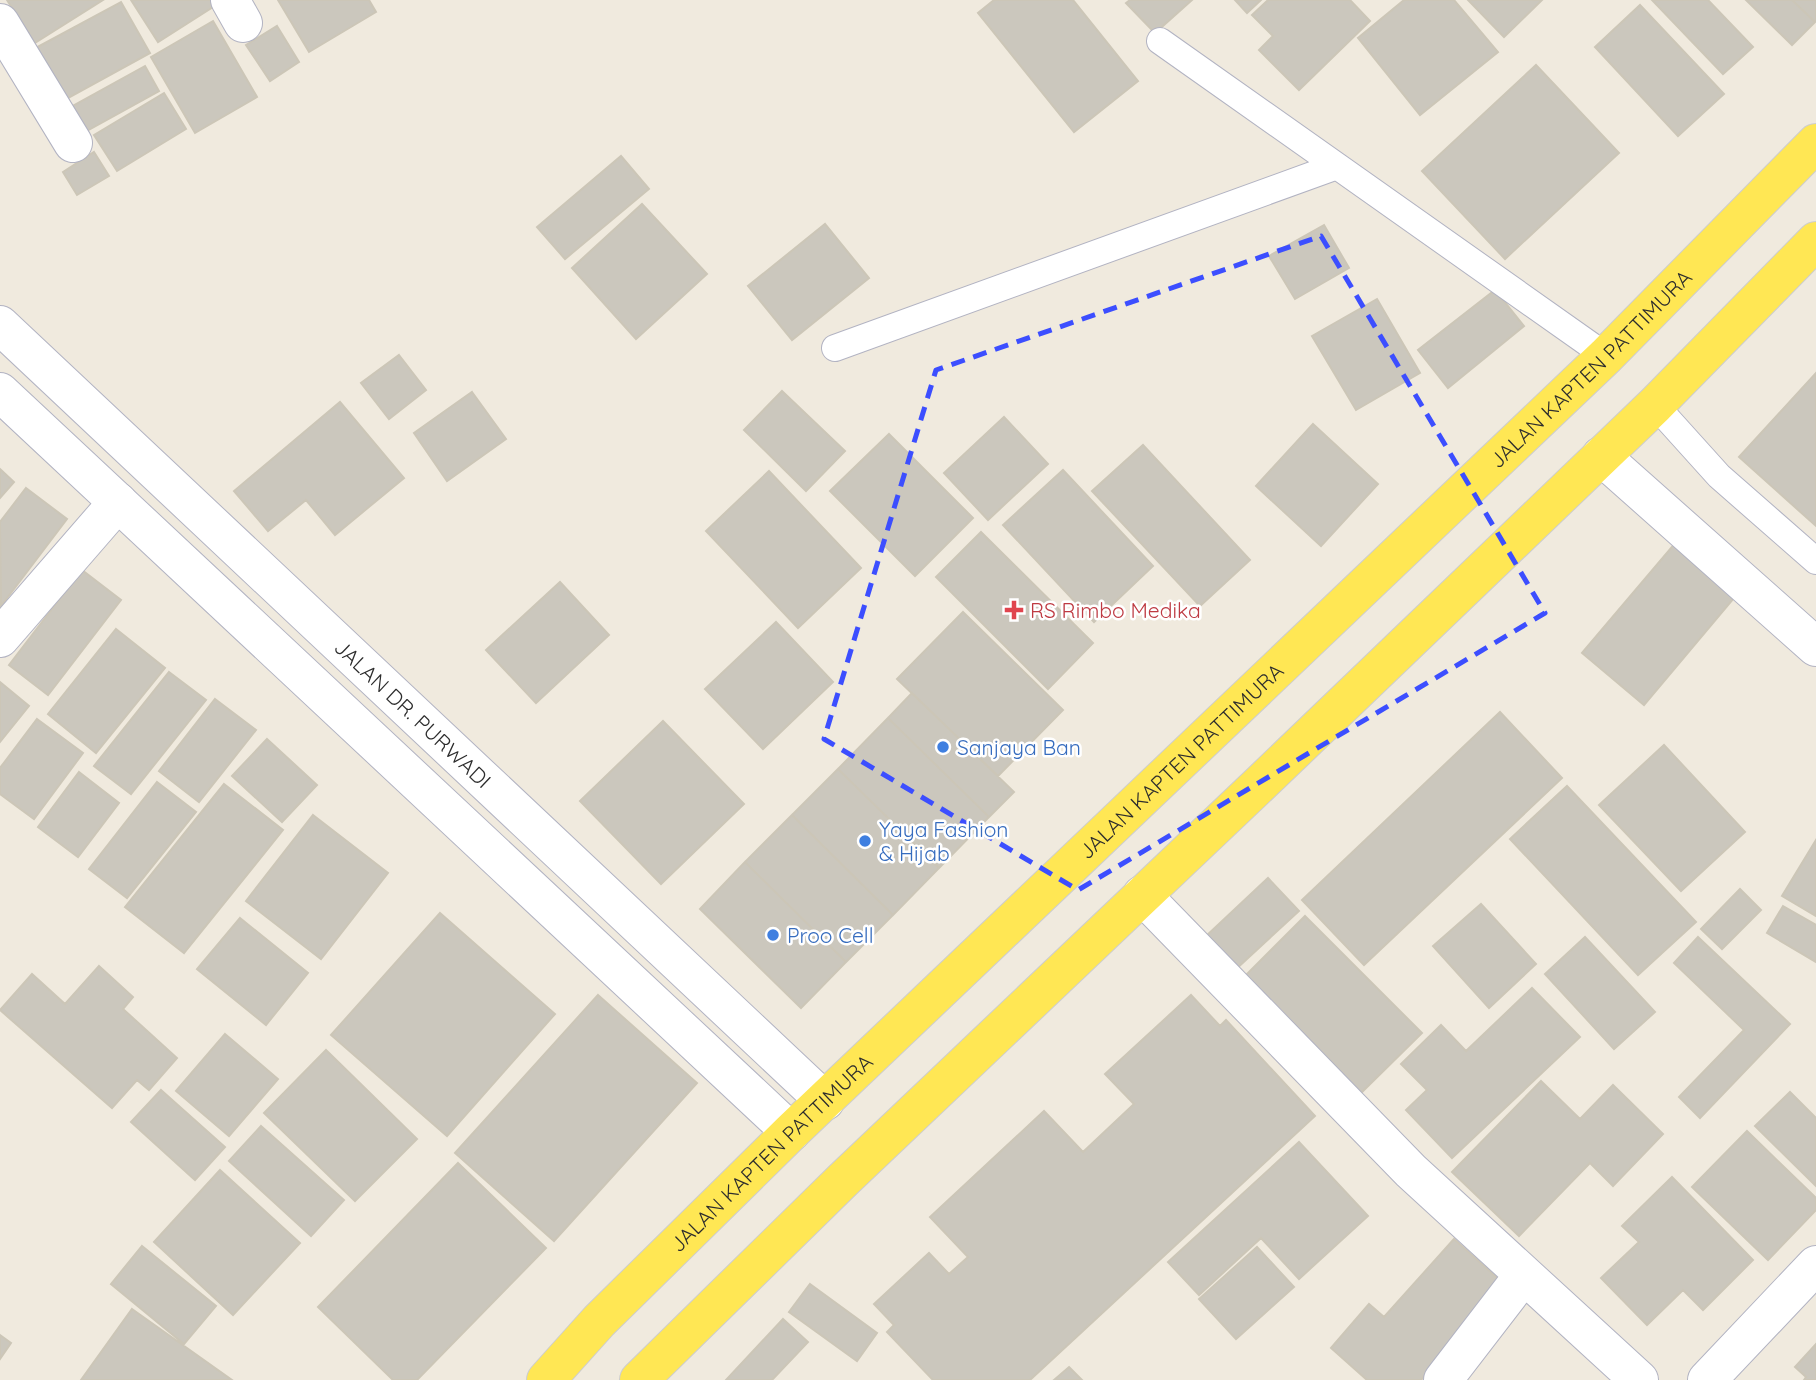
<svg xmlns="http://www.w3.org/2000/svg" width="1816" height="1380" font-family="Quicksand,sans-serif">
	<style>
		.building { fill: #cbc7bd; stroke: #ccc6b7; stroke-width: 2 }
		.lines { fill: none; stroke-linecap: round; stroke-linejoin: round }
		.service-casing { stroke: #b2b3c2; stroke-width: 28 }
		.minor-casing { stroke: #b2b3c2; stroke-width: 40 }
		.tertiary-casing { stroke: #b2b3c2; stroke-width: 40 }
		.primary-casing { stroke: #cdcdcd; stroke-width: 40 }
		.service { stroke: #fff; stroke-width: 26 }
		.minor { stroke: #fff; stroke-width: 38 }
		.tertiary { stroke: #fff; stroke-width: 38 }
		.primary { stroke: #ffe754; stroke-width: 38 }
		.marked { fill: none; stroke: #3c4eff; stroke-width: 5; stroke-dasharray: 14 9; stroke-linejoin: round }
		.health-dot { fill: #e0444e; stroke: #fff; stroke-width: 2.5 }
		.shop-dot { fill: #3f7fe0; stroke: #fff; stroke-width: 2.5 }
		.labels { text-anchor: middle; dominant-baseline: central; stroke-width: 5; stroke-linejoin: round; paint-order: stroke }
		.street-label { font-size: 21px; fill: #2d2d2d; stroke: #fff }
		.health-label { font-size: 21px; fill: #be3a42; stroke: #fff; text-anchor: start }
		.shop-label { font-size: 21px; fill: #366cbe; stroke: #fff; text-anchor: start }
	</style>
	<rect width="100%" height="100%" fill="#f0eade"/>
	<path class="building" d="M7,0H103L35,43Z
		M131,0H220L221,2L158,42Z
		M278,0H369L376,12L309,52Z
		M994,0H1073L1138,81L1074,132L978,13Z
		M1130,0H1192L1155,33L1126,3Z
		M1235,0H1261L1247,13Z
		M1268,0H1350L1370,21L1299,90L1259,50L1273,36L1252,15Z
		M1404,0H1454L1498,52L1420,115L1358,38Z
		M1468,0H1542L1504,37Z
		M1652,0H1708L1753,47L1723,74Z
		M1746,0H1792L1815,22L1792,45Z
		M1792,0H1816V21L1815,22Z
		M121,2L150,53L61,102L32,50Z
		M1640,5L1724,94L1678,136L1595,47Z
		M213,21L257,97L195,133L151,57Z
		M277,26L299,62L270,81L246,45Z
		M1536,65L1619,153L1505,259L1422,171Z
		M145,66L159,91L85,132L71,107Z
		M164,93L186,129L117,171L94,135Z
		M94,152L109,176L77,195L63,172Z
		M621,156L649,189L565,259L537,227Z
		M642,204L707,274L636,339L572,268Z
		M825,224L869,278L792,340L748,286Z
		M1324,225L1349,268L1295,299L1269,256Z
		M1495,290L1524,326L1448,388L1418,350Z
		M1377,299L1420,373L1356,410L1312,336Z
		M399,355L426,390L389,419L361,383Z
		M1816,373V526L1739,457Z
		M782,391L845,451L806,491L744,430Z
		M472,392L506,439L447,481L414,433Z
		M340,402L404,478L335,535L306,500L268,531L234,491Z
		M1004,417L1048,464L988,520L944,473Z
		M1313,424L1378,484L1321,546L1256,486Z
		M889,434L973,518L915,576L830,491Z
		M1143,445L1250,560L1200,606L1092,491Z
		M0,469L14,482L0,498Z
		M1063,470L1153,566L1094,622L1003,525Z
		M769,471L861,568L798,628L706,531Z
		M26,488L67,519L1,606L0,522Z
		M981,532L1093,643L1048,689L936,577Z
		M1683,534L1745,585L1644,705L1582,653Z
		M82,570L121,600L48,695L9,665Z
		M560,582L609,635L536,703L486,650Z
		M963,612L1063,710L998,776L897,679Z
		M776,622L833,682L763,749L705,689Z
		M116,629L165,668L96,753L48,714Z
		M169,672L206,700L131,794L94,766Z
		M0,682L29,706L0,742Z
		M912,693L1014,792L989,817L888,718Z
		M215,699L256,730L199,802L159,771Z
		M1500,712L1562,778L1364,965L1302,900Z
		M888,718L989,817L939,868L838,769Z
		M37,719L83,753L34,819L0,794V768Z
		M663,721L744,804L661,884L580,801Z
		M267,739L317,785L282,822L232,776Z
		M1664,745L1745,832L1681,891L1599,805Z
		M838,769L939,868L893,915L792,815Z
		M79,772L119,803L78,857L38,827Z
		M157,782L196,812L127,898L89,869Z
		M224,784L283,830L184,953L125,907Z
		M1567,786L1696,922L1638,975L1510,839Z
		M313,815L388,873L321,959L246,901Z
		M792,815L893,915L846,962L745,862Z
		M1816,840V916L1782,896Z
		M745,862L846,962L801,1008L700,909Z
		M1268,878L1299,911L1235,970L1205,937Z
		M1740,889L1761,910L1722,949L1701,929Z
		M1481,904L1536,964L1489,1008L1433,946Z
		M1783,906L1816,925V962L1767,933Z
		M440,913L555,1014L447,1136L331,1035Z
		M1305,916L1422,1033L1361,1093L1244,977Z
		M240,918L308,973L266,1025L197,969Z
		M1585,937L1655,1012L1614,1049L1545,974Z
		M1698,937L1790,1024L1700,1118L1679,1097L1744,1030L1674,963Z
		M99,966L133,997L123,1009L177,1058L149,1090L137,1080L112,1108L0,1010L32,974L65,1004Z
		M1532,988L1580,1037L1452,1158L1406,1110L1427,1090L1401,1064L1441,1025L1466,1051Z
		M598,995L697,1083L554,1241L455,1153Z
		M1191,995L1220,1026L1226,1020L1315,1116L1030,1380H933L887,1332L894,1325L874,1304L929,1253L949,1274L968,1257L930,1217L1044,1111L1083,1152L1134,1104L1105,1074Z
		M225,1034L278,1079L229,1136L176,1091Z
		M326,1050L417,1139L355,1201L264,1113Z
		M1541,1081L1580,1119L1613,1085L1663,1134L1613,1186L1590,1163L1519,1236L1452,1172Z
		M161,1090L225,1147L195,1180L131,1122Z
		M1790,1092L1816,1118V1186L1755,1126Z
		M261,1126L344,1200L311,1236L229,1161Z
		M1747,1131L1816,1198V1210L1768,1260L1692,1187Z
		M1299,1142L1368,1216L1299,1279L1261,1238L1199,1295L1168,1262Z
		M458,1163L546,1248L417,1380H393L318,1307Z
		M220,1170L300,1243L233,1315L154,1242Z
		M1672,1177L1753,1260L1703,1310L1683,1290L1647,1325L1601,1278L1639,1242L1622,1226Z
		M1454,1239L1503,1283L1421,1380H1367L1331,1348L1369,1304L1384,1317Z
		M142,1246L216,1306L184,1344L111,1284Z
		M1257,1247L1294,1287L1236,1339L1199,1299Z
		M810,1284L877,1333L857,1361L789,1312Z
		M132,1309L232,1380H81Z
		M783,1319L808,1342L772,1380H726Z
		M0,1335L11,1343L0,1359Z
		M1816,1344V1380H1804L1806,1377L1795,1367Z
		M1069,1367L1082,1380H1054Z"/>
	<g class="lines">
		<g class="service-casing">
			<path id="service" d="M1160,41L1606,356
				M835,348L1337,166
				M1655,405L1719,476L1816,561"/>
		</g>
		<g class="minor-casing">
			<path id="minor" d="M230,0L243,23
				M0,23L73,143
				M1601,456L1816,647
				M0,638L118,502
				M1142,895L1411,1171L1639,1380
				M1443,1380L1523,1276
				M1707,1380L1816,1265"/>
		</g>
		<g class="tertiary-casing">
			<g id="tertiary">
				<path id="s1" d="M0,325L825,1101"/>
				<path d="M0,392L791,1132"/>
			</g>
		</g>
		<g class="primary-casing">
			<g id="primary">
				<path id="s2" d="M546,1380L599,1321L791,1132L1606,356L1816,143"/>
				<path d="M639,1380L843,1180L1262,782L1655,405L1816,241"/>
			</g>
		</g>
		<use href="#service" class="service"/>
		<use href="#minor" class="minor"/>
		<use href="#tertiary" class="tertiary"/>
		<use href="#primary" class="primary"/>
	</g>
	<path class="marked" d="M1321,236L1545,613L1078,890L824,739L936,370Z"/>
	<path class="health-dot" d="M1010.5 599.5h7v7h7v7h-7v7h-7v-7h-7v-7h7z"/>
	<g class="shop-dot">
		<circle cx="943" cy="747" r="7"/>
		<circle cx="865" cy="841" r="7"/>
		<circle cx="773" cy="935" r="7"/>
	</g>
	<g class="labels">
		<g class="street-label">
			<text stroke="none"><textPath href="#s2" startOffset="1454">JALAN KAPTEN PATTIMURA</textPath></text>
			<text stroke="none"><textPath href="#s1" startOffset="567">JALAN DR. PURWADI</textPath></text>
			<text stroke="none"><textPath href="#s2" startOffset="887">JALAN KAPTEN PATTIMURA</textPath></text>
			<text stroke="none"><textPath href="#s2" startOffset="320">JALAN KAPTEN PATTIMURA</textPath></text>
		</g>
		<g class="health-label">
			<text x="1030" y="610">RS Rimbo Medika</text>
		</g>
		<g class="shop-label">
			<text x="957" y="747">Sanjaya Ban</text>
			<text x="879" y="829">Yaya Fashion<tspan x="879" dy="24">&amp; Hijab</tspan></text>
			<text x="787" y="935">Proo Cell</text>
		</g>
	</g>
</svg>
